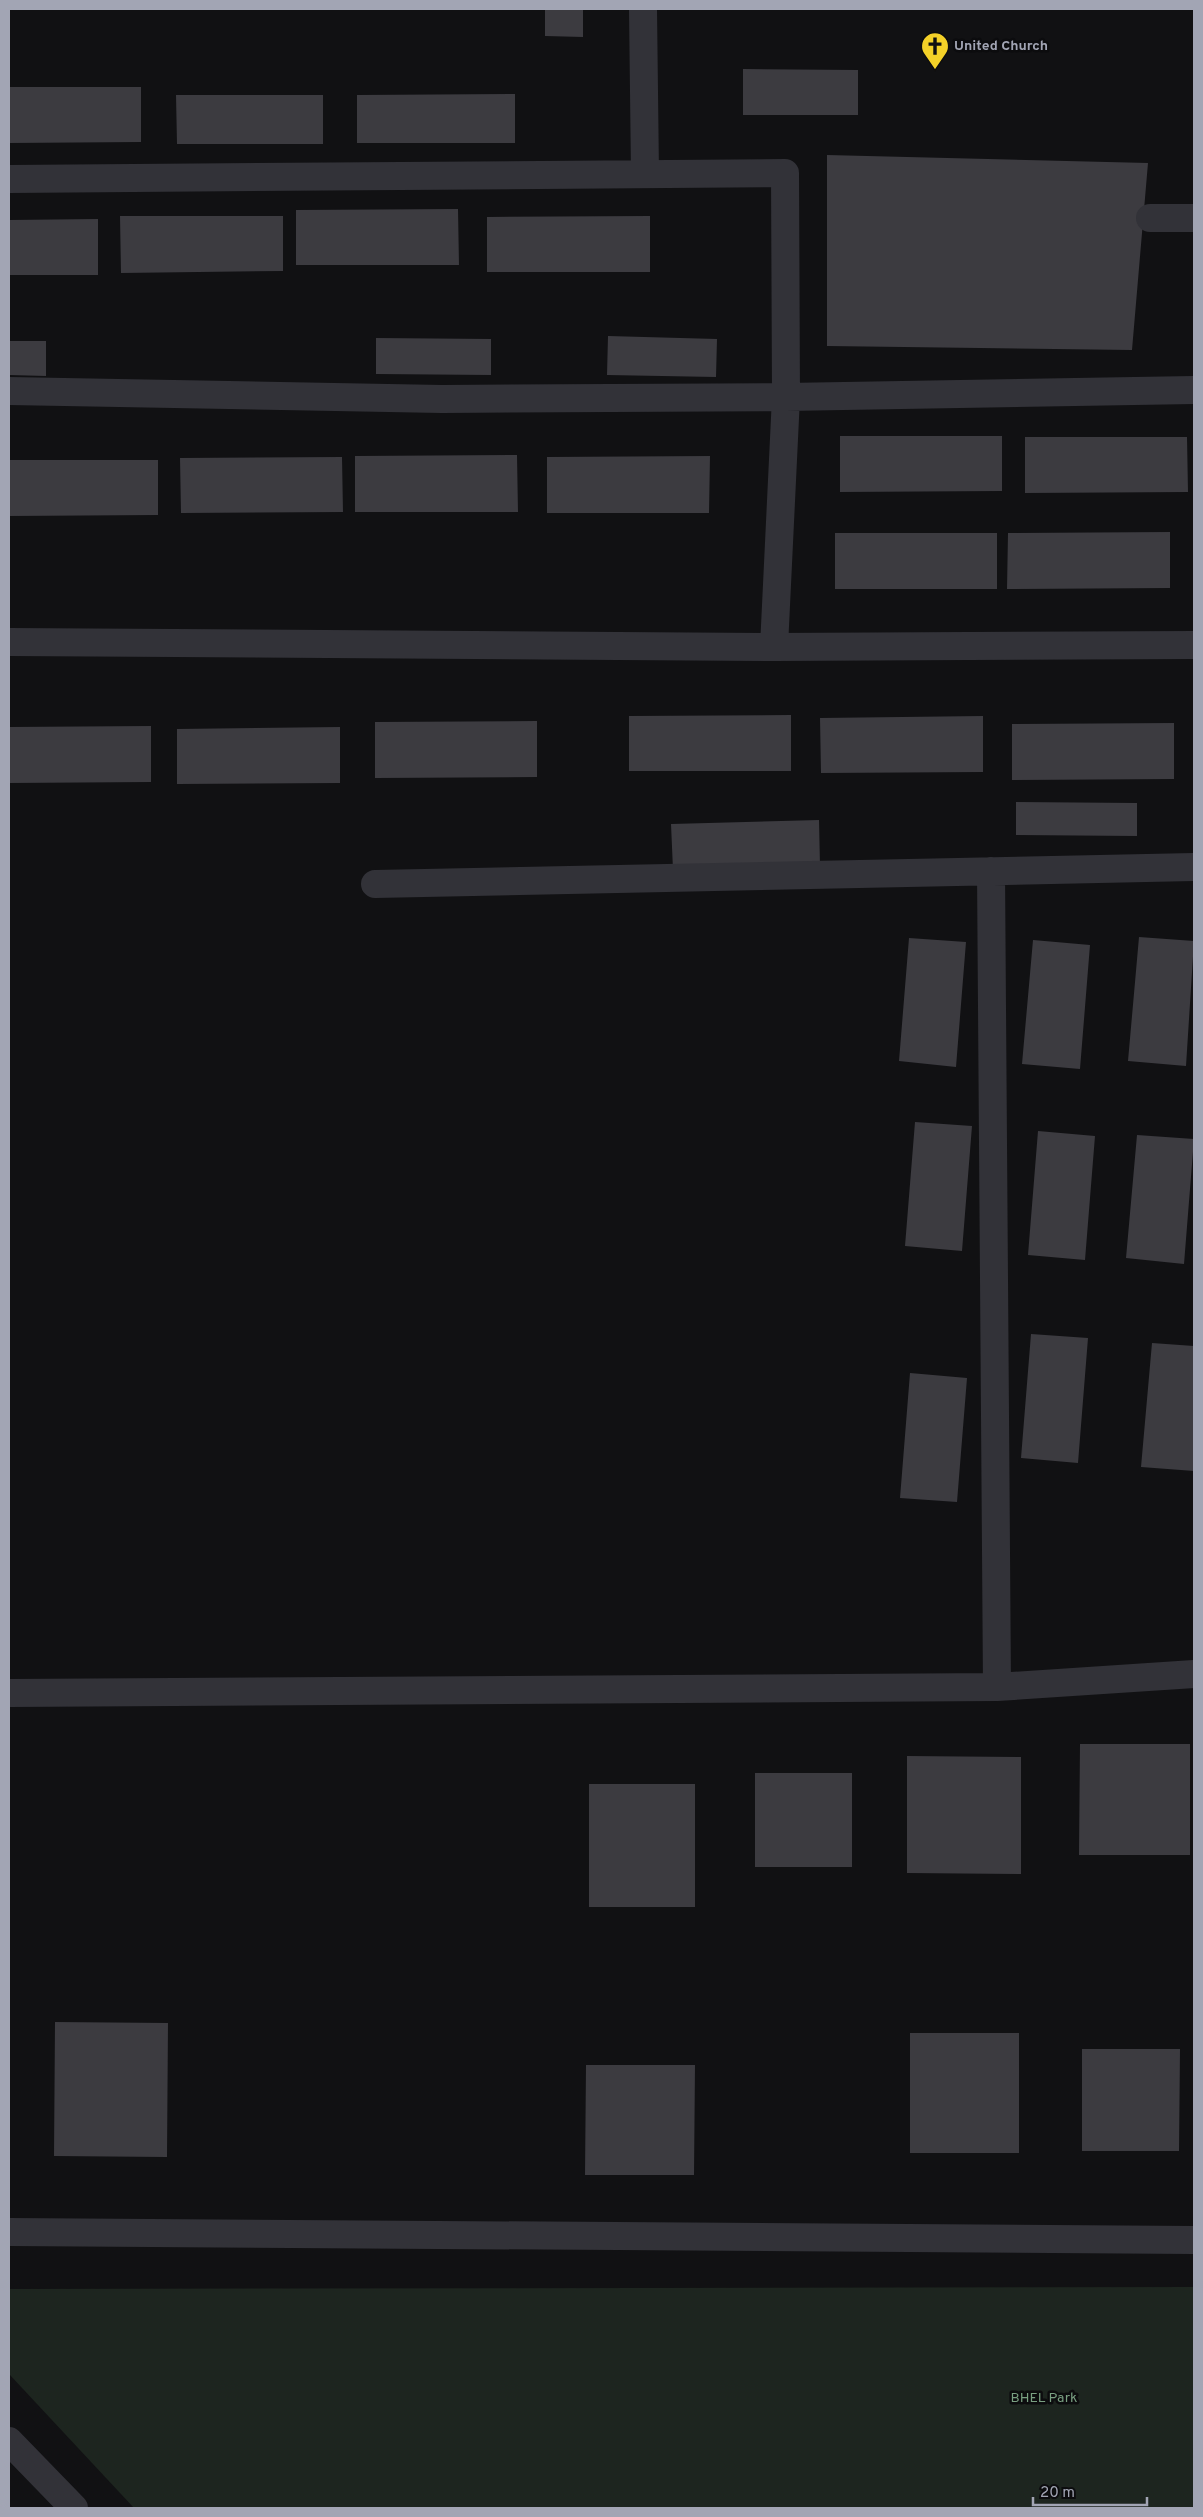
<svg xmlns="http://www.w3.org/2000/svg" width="1203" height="2517" font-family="Overpass,sans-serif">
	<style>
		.green { fill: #1d251f }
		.building { fill: #3c3b40 }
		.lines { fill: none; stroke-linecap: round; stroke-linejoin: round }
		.minor { stroke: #323238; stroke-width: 28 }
		.labels { text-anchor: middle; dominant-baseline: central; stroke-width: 5; stroke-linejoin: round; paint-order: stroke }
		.poi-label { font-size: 14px; font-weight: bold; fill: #a2a5b4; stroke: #0c0c0e; text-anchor: start }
		.park-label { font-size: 14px; fill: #799f81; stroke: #0c0c0e }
	</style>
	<rect width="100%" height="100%" fill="#111113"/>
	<path class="green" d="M1194,2287V2508H134L9,2374V2289Z"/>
	<path class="building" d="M545,9H583V37L545,36Z
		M743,69L858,70V115H743Z
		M9,87H141V142L9,143Z
		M515,94V143H357V95Z
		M176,95H323V144H177Z
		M827,155L1148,163L1132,350L827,346Z
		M458,209L459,265H296V210Z
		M120,216H283V271L121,273Z
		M650,216V272H487V217Z
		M98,219V275H9V220Z
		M608,336L717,339L716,377L607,375Z
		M376,338L491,339V375L376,374Z
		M9,341H46V376L9,375Z
		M840,436H1002V491L840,492Z
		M1025,437H1187L1188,492L1025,493Z
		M517,455L518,512H355V456Z
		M710,456L709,513H547V457Z
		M342,457L343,512L181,513L180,458Z
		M9,460H158V515L9,516Z
		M1170,532V588L1007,589L1008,533Z
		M835,533H997V589H835Z
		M791,715V771H629V716Z
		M983,716V772L821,773L820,718Z
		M537,721V777L375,778V722Z
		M1174,723V779L1012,780V724Z
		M151,726V782L9,783V727Z
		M340,727V783L177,784V729Z
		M1016,802L1137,803V836L1016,835Z
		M819,820L820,866L673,870L671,824Z
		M1139,937L1194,941L1186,1066L1128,1061Z
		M909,938L966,942L956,1067L899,1061Z
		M1033,940L1090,945L1080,1069L1022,1064Z
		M915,1122L972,1126L962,1251L905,1246Z
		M1038,1131L1095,1136L1085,1260L1028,1255Z
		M1137,1135L1194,1139L1184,1264L1126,1258Z
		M1031,1334L1088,1338L1078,1463L1021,1458Z
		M1152,1343L1194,1346V1471L1141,1467Z
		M910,1373L967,1378L957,1502L900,1498Z
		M1080,1744H1190V1855H1079Z
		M907,1756L1021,1757V1874L907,1873Z
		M755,1773H852V1867H755Z
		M589,1784H695V1907H589Z
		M55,2022L168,2023L167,2157L54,2156Z
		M910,2033H1019V2153H910Z
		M1082,2049H1180L1179,2151H1082Z
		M586,2065H695L694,2175H585Z"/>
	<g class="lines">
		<path class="minor" d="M643,9L645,174
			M9,179L785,173L786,397L774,647
			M1150,218H1194
			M9,391L442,399L786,397L1194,390
			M9,642L774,647L1194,645
			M991,871L997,1687
			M375,884L1194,867
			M9,1693L997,1687L1194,1674
			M9,2232L1194,2240
			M9,2441L74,2508"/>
	</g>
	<defs>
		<g id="church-pin" transform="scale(1.4375)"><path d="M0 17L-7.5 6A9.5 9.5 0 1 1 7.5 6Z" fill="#f4d128" stroke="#0c0c0e"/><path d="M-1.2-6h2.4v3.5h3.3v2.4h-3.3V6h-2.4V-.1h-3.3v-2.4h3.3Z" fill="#111"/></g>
	</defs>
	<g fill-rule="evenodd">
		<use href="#church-pin" x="935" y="46"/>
	</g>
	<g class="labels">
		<g class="poi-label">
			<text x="954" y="46">United Church</text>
		</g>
		<g class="park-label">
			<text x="1044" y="2398">BHEL Park</text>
		</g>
	</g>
	<rect width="1203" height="2517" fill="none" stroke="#a2a5b4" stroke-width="20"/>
	<path d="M1033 2497v8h114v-8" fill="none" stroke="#a2a5b4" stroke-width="2.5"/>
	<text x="1040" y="2497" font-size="15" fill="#a2a5b4" stroke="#0c0c0e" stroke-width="4" paint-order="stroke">20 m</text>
</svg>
